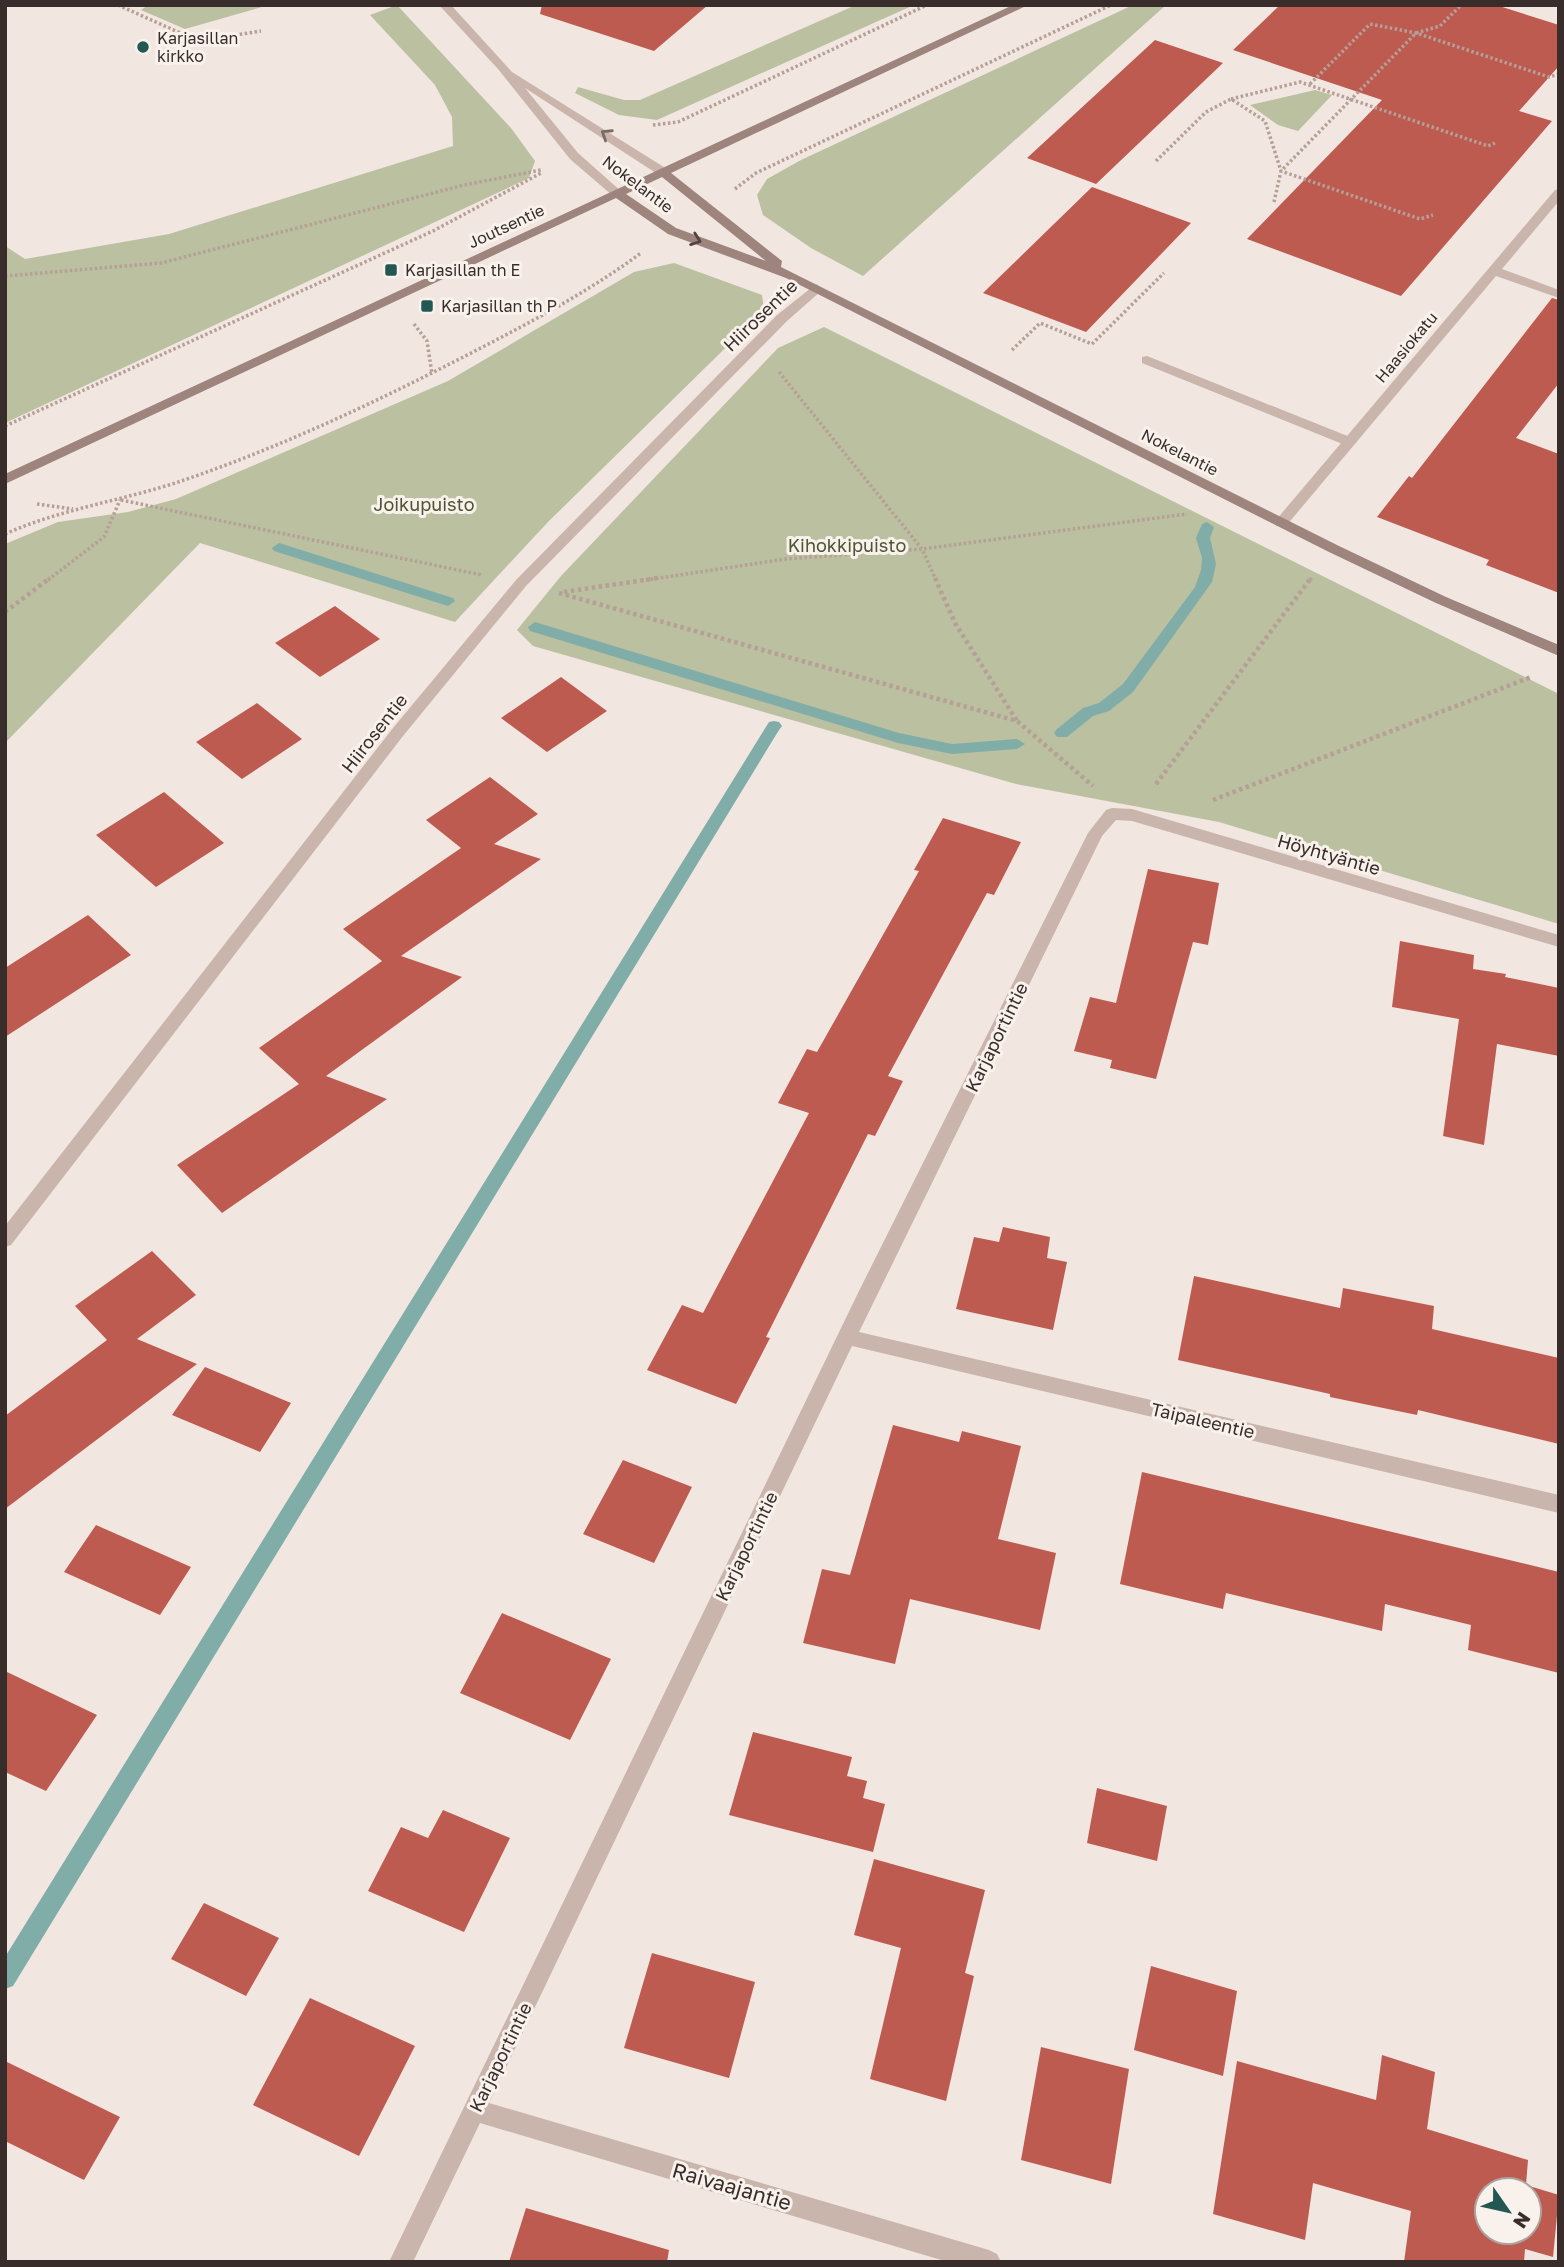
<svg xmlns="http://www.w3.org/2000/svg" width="1564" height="2267" font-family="'Golos Text',sans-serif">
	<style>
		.green { fill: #bac0a0 }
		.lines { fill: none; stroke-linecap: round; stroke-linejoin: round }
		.stream { fill: #80ada8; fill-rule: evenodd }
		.building { fill: #be5b51; fill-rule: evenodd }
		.path-far1 { stroke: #b59f96; stroke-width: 3.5; stroke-dasharray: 2.5 2.5; stroke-linecap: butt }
		.path { stroke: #b59f96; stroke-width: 4.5; stroke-dasharray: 3.5 3.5; stroke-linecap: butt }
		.lane { fill: #c9b5ac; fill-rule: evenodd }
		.street { fill: #c9b5ac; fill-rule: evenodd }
		.secondary { fill: #9d847d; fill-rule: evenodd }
		.oneway { stroke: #796a64 }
		.oneway2 { stroke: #51433f }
		.poi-dot { fill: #235752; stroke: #f9f1ec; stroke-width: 2.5 }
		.labels { text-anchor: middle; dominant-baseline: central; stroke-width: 6; stroke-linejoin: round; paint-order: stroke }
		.far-poi-label { font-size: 16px; fill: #382d2a; stroke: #f9f1ec; text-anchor: start }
		.far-street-label { font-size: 16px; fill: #382d2a; stroke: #f9f1ec }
		.street-label { font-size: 18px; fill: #382d2a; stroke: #f9f1ec }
		.park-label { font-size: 18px; fill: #4d5430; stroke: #f9f1ec }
		.near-street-label { font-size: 21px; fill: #382d2a; stroke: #f9f1ec }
	</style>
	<rect width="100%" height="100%" fill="#f1e6e0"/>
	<path class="green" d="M148,5H269L185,29L141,10Z
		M397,5L511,128L535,161L529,178L5,423V246L25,259L169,234L453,146L452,117L435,85L370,15Z
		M856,5H914L657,120L619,115L575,93L578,87L624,100H640Z
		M1133,5H1166L863,276L811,248L763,215L757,195L767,179L801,160Z
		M1315,90L1332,95L1298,131L1278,125L1250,105Z
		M674,263L762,295L764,310L548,522L455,622L200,543L5,743V544L58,522L128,512L176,499L448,381L634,272Z
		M824,327L1559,694V924L1219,822L1016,784L533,646L517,630L561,576L778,348Z"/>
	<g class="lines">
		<path class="stream" d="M1207,522L1214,527L1210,538L1216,564L1212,582L1133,692L1109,711L1093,716L1067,737H1057L1054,733L1057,729L1083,708L1099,703L1123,684L1195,587L1201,570L1202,558L1196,538L1202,524Z
			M279,543L453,598L455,601L448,606L274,551L272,548Z
			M535,622L899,733L952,744L1017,739L1025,744L1017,749L952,754L898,743L530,631L528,627Z
			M774,721L779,722L782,726L779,730L13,1986L5,1989V1957L769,722Z"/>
	</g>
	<path class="building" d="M542,5H708L654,51L540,14Z
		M1280,5H1496L1559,25V66L1519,111L1552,121L1401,296L1247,239L1382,100L1233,50Z
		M1155,40L1223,63L1096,184L1027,158Z
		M1092,187L1191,223L1086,332L983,293Z
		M1552,298L1559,300V383L1516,438L1559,454V593L1486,565L1489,560L1377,517L1409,476L1412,478Z
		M335,606L380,639L320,677L275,643Z
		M561,677L607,711L547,752L501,718Z
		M257,703L302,739L242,779L196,742Z
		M490,777L538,814L494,844L541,859L401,956L462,977L326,1076L387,1099L222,1213L177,1165L299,1084L259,1048L382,961L343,929L461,848L426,820Z
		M164,792L224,843L156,887L96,835Z
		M943,818L1021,842L994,895L987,893L888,1076L903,1081L875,1136L868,1134L766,1337L770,1338L736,1404L647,1370L682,1305L703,1313L809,1113L778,1103L807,1049L817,1052L919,871L914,870Z
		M1148,869L1219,883L1208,945L1193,942L1156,1079L1110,1068L1112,1060L1074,1051L1090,997L1116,1003Z
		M88,915L131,955L5,1037V968Z
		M1400,941L1474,955L1473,969L1506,974L1505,977L1559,988V1056L1497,1044L1484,1145L1443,1136L1459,1019L1392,1007Z
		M1003,1227L1050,1237L1047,1258L1067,1262L1053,1330L956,1309L974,1237L999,1242Z
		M152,1251L196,1295L137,1339L197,1364L5,1509V1416L107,1340L75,1306Z
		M1194,1276L1340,1308L1343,1288L1434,1306L1432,1329L1559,1358V1444L1418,1410L1417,1415L1330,1397V1394L1178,1360Z
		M205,1367L291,1403L260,1452L172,1415Z
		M893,1425L959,1442L962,1431L1021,1446L998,1539L1056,1553L1040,1630L910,1599L895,1664L803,1643L822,1569L850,1575Z
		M623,1460L692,1487L654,1563L583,1534Z
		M1142,1472L1559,1572V1673L1468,1650L1471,1625L1385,1604L1382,1631L1226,1593L1223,1609L1120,1584Z
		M96,1525L191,1567L160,1615L64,1572Z
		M502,1613L611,1659L570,1740L460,1693Z
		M5,1671L97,1715L46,1791L5,1772Z
		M753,1732L852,1757L847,1776L867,1781L863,1798L885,1804L873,1852L729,1815Z
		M1097,1788L1167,1806L1157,1861L1087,1843Z
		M443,1810L510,1838L464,1932L368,1891L401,1827L428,1838Z
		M874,1859L985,1890L965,1973L974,1976L946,2101L870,2079L901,1948L854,1935Z
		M204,1903L279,1938L246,1996L171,1959Z
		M652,1953L755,1982L729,2078L624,2048Z
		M1151,1966L1237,1991L1223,2076L1134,2050Z
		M310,1998L415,2046L359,2156L253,2105Z
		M1041,2047L1129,2069L1111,2184L1021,2160Z
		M1382,2055L1435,2072L1427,2129L1528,2160L1526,2185L1559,2195L1553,2257L1525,2249L1524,2262H1404L1411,2211L1313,2183L1305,2240L1213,2214L1237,2061L1376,2100ZM1487,2190H1529V2232H1487Z
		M5,2061L120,2117L84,2180L5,2141Z
		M526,2208L669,2250L667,2262H509Z"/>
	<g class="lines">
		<path class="path-far1" d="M118,5L198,41L261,31
			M1310,84L1370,24L1416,33L1549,77L1559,74
			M1231,99L1300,82L1488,146L1495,143
			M653,125L678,122L927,5
			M1156,161L1206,112L1231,99L1265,121L1281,171L1420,219L1433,215
			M735,189L756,173L1111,5
			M1274,202L1281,171L1416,33L1440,26L1461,5
			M5,276L161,263L464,185L541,170
			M414,324L427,341L432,374
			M1012,350L1040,323L1092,344L1164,273
			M779,372L922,549L936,580
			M5,426L433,231L543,172
			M121,500L482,575
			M37,504L73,509
			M5,534C63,508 127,500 187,479C286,445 380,400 473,352C531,322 588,292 641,253
			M48,580L104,537L120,500
			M646,580L786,559L922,549L1187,514
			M1310,580L1313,576"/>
		<path class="path" d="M935,578L955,623L1017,721
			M564,592L658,578
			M559,593L1017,721L1093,786
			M5,612L50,578
			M1156,784L1311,578
			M1213,800L1531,677"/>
		<path class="lane" d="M1147,356L1355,439L1357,442L1350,446L1345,445L1142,363V357Z"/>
		<path class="street" d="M439,5H451L512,72L667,169V175H659L525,88L578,153L623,193L613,196L570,159L498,69Z
			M1559,189V201L1502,269L1559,290V298L1496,276L1286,526H1276V520L1555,190Z
			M816,284L822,288L821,291L787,321L526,586L403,736L11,1245L5,1247V1226L393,728L516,580L777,315Z
			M1112,808L1132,809L1559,935V947L1132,821L1116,820L1102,836L859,1332L1559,1495V1513L852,1346L489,2103L989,2250L997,2254L1001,2262H948L480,2123L413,2262H389L858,1293L1088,833L1106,810Z"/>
		<path class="secondary" d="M1013,5H1028L671,173L782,261L781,267L1339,546L1446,597L1559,645V656L1436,603L1329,552L786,278L668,234L616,198L5,484V474ZM662,177L766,261L676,228L626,194Z"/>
	</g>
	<defs><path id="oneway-chevron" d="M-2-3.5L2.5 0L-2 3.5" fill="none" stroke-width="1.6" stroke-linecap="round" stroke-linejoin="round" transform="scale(1.75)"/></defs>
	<use class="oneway" href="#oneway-chevron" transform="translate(606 134) rotate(-147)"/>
	<use class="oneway2" href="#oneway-chevron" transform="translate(696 240) rotate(20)"/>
	<g class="poi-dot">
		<circle cx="143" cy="47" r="7"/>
		<rect x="384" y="263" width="14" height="14" rx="3.5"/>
		<rect x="420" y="299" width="14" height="14" rx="3.5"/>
	</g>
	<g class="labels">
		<g class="far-poi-label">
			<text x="157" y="38">Karjasillan<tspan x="157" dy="18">kirkko</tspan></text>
			<text x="405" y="270">Karjasillan th E</text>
			<text x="441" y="306">Karjasillan th P</text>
		</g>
		<g class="far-street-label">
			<text transform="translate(638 184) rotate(37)">Nokelantie</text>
			<text transform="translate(506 226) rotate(-25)">Joutsentie</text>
			<text transform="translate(1406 347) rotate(-50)">Haasiokatu</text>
			<text transform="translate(1180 452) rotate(27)">Nokelantie</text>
		</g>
		<g class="street-label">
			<text transform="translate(760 315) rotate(-44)">Hiirosentie</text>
			<text transform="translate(374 733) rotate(-52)">Hiirosentie</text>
			<text transform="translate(1329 854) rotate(16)">Höyhtyäntie</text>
			<text transform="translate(996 1037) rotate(-64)">Karjaportintie</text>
			<text transform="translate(1203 1420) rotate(13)">Taipaleentie</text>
			<text transform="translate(746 1546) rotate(-64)">Karjaportintie</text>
			<text transform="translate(500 2057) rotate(-64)">Karjaportintie</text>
		</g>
		<g class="park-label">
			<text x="424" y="504">Joikupuisto</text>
			<text x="847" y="545">Kihokkipuisto</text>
		</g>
		<g class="near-street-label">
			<text transform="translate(732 2186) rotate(16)">Raivaajantie</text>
		</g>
	</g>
	<rect width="1564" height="2267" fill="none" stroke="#382d2a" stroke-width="14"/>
	<g transform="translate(1508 2211) rotate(124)"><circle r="33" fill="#f9f1ec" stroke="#aca39e" stroke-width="2"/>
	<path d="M0-5L12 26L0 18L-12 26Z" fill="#235752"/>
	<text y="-10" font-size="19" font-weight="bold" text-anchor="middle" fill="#382d2a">N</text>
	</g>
</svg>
